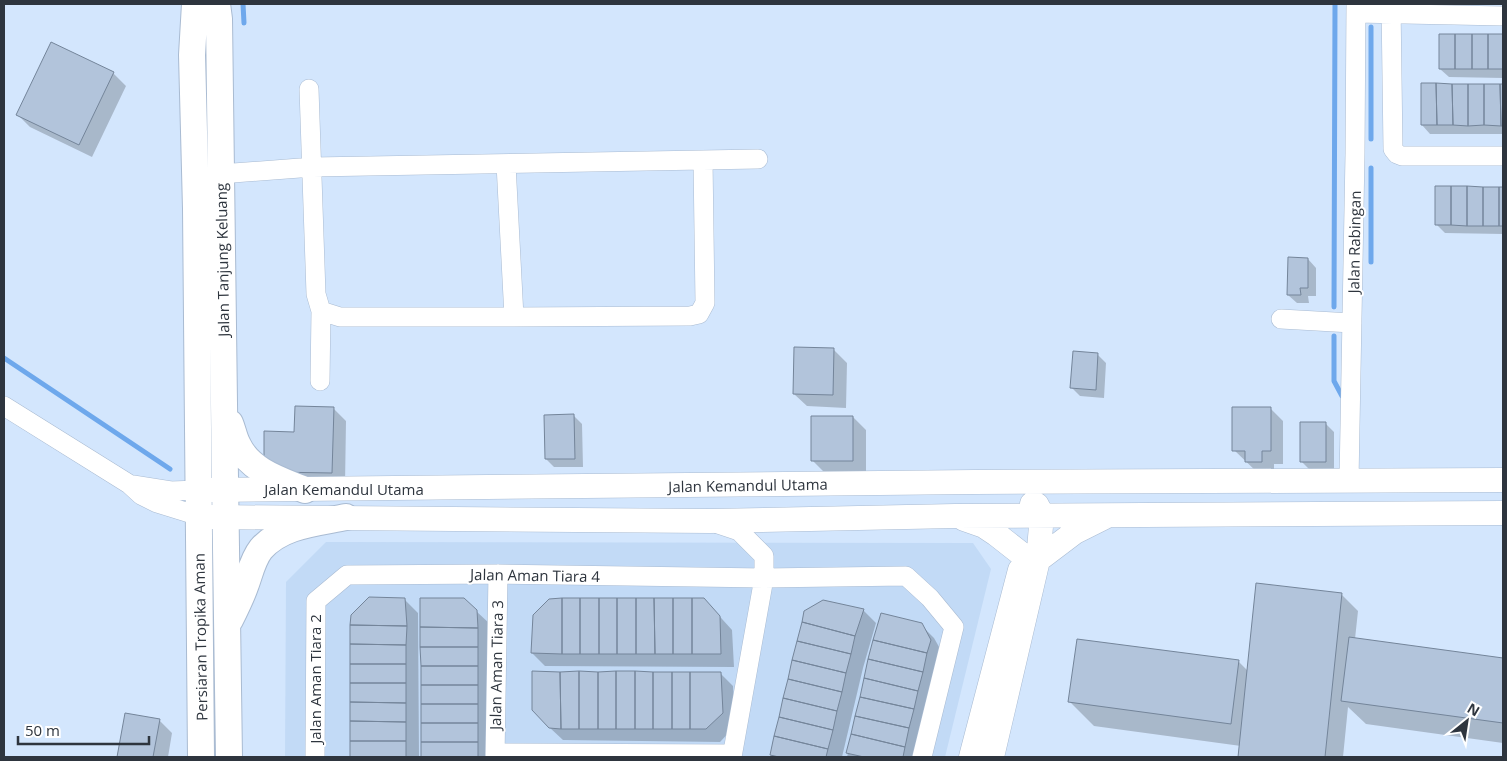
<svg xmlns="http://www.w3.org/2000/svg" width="1507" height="761" font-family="'Open Sans',sans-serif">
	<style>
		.built { fill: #c2daf6 }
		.shadow { fill: #0003 }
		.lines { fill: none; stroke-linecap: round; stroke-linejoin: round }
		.stream { stroke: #6ea8ec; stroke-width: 5 }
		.building { fill: #b2c4db; stroke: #74859a }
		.minor-casing { stroke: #a9bbd2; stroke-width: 20 }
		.tertiary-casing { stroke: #a9bbd2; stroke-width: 25 }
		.secondary-casing { stroke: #a9bbd2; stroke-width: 28 }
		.minor { stroke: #fff; stroke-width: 19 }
		.tertiary { stroke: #fff; stroke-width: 24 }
		.secondary { stroke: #fff; stroke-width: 26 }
		.labels { text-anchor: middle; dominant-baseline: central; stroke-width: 4; stroke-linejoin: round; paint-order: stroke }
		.street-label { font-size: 15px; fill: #2e353e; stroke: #fff }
	</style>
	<rect width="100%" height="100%" fill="#d3e6fd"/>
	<path class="built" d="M326,542L973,543L991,569L945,757H285L286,582Z"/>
	<path class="shadow" d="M1440,35H1503V78L1449,77L1440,69Z
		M113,73L126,86L92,157L30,127L17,114Z
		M1422,85H1503V134H1430L1422,125Z
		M1437,187L1503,188V234L1445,233L1437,225Z
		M1308,259L1316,268V296H1308L1309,303H1297L1288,295Z
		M834,350L847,363L846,408L807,406L794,394Z
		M1097,354L1106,363L1104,398L1080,396L1072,388Z
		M333,408L346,421L345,485L289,484L295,433Z
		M1270,408L1283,421V464H1274V474H1259L1234,450Z
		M574,416L582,424L583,467H554L546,459Z
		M853,417L866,430V473H825L812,460Z
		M1325,423L1334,432V470H1310L1301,461Z
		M1341,594L1358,611L1355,639L1503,659V743L1366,724L1348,707L1343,757H1239L1241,746L1094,726L1070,702L1239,662L1248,671Z
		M422,599L476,611L490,624L491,757H422Z
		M704,599L732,630L734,667L545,666L532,653Z
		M405,600L418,613L419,757H351L352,615Z
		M863,610L876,623L863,668L842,757H771L805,611Z
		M921,625L934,638L943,654L919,757H847L870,659Z
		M720,673L733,686L735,726L720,742L563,740L549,727Z
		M159,720L172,733L168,757H119Z"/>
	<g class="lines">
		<path class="stream" d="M243,4L244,23
			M1371,139V27
			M1371,262V168
			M1334,307L1335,4
			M1334,336V381L1342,396
			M4,358L170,469"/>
	</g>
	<path class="building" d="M1439,34H1455V69H1439Z
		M1455,34H1472V69H1455Z
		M1472,34H1488V69H1472Z
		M1488,34H1503V69H1488Z
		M51,42L114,72L79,145L16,115Z
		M1421,83H1436L1437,125H1421Z
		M1436,83L1452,84L1453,125H1437Z
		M1452,84H1468V126L1453,125Z
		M1468,84H1484V125L1468,126Z
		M1484,84H1500L1501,126L1484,125Z
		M1500,84H1503V126H1501Z
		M1435,186H1451V225H1435Z
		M1451,186H1467V226L1451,225Z
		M1467,186L1483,187V226H1467Z
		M1483,187H1499V226H1483Z
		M1499,187H1503V226H1499Z
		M1288,257L1308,258V288H1300L1301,295H1287Z
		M794,347L834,348L833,395L793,394Z
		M1073,351L1098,353L1096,390L1070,388Z
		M295,406L334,407L332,473L274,472L264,457V431L294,432Z
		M1232,407H1271V451H1262V462H1245V451H1232Z
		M574,414L575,459H545L544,415Z
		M811,416H853V461H811Z
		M1300,422H1326V462H1300Z
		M1256,583L1342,593L1325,757H1238Z
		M369,597L405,598L407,626L350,625L351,615Z
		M420,598H464L477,610L478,628L420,627Z
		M562,598V654L531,653L533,615L549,599Z
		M562,598H580V654H562Z
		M580,598H599V654H580Z
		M599,598H617V654H599Z
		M617,598H636V654H617Z
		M636,598H654L655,654H636Z
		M654,598H673V654H655Z
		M673,598H692V654H673Z
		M692,598H704L720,616L721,654H692Z
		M823,600L864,609L855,636L802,622L804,611Z
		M881,613L922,623L931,640L927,653L873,640Z
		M802,622L855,636L851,654L797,641Z
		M350,625L407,626L406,645L350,644Z
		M420,627L478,628V647H420Z
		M1349,637L1503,658V723L1341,701Z
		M1077,639L1239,660L1231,724L1068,702Z
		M873,640L927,653L923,672L868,659Z
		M797,641L851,654L846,673L792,660Z
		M350,644L406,645V664H350Z
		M420,647H478V666H421Z
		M868,659L923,672L918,691L864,678Z
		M792,660L846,673L842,692L788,679Z
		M350,664H406V683H350Z
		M421,666H478V685H421Z
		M532,671L560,672L561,729L549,728L532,710Z
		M579,671L598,672V729H579Z
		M579,671V729H561L560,672Z
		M616,671H635V729H616Z
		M616,671V729H598V672Z
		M635,671L653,672V729H635Z
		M653,672H672V729H653Z
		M672,672H690V729H672Z
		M690,672H721L723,713L706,729H690Z
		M864,678L918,691L914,709L860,697Z
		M788,679L842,692L837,711L783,698Z
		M350,683H406V703L350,702Z
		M421,685H478V704H421Z
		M860,697L914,709L909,728L855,716Z
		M783,698L837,711L833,730L779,717Z
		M350,702L406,703V722L350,721Z
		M421,704H478V723H421Z
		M125,713L160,719L153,757H117Z
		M855,716L909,728L905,747L851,734Z
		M779,717L833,730L828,749L774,736Z
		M350,721L406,722V741H350Z
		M421,723H478V742H421Z
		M851,734L905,747L903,757H864L846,753Z
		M774,736L828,749L826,757H779L770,755Z
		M350,741H406V757H350Z
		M421,742H478V757H421Z"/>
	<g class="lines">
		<g class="minor-casing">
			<path id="minor" d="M1391,4L1393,149L1397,154L1402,156H1503
				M1356,13L1503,16
				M309,89L316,294L321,311L320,381
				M506,164L514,317
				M220,174L313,167L758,159
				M321,311L340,317H514L690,316L699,314L705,303L703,160
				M1281,319L1352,323
				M4,406L129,484L141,495L157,503L199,516
				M1349,481L1355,154L1356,4
				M133,485L171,491L198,490
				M718,524L739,531L764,556V578L732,757
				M495,753L732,754
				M315,757L316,601L347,575L498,574L764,578L906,576L930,598L954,627L922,757
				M495,757L498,574"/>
		</g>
		<g class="tertiary-casing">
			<path id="tertiary" d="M208,490L974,482L1503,480
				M208,517L710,521L955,516L1503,513
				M964,519L984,526L996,534L1024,556
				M1038,560L1075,532L1105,517
				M971,757L1020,570
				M992,757L1038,560L1042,515L1037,505L1032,504"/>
		</g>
		<g class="secondary-casing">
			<path id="secondary" d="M195,4L192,55L196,209L201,757
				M217,4L219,19C221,265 226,511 229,757
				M230,423C233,430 234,438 238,445C250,471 281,480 305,490
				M230,620C236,608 242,596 246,584C250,573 253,559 261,549C282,525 317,523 346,517"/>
		</g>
		<use href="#minor" class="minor"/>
		<use href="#tertiary" class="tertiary"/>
		<use href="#secondary" class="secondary"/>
	</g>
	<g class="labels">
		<g class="street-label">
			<text transform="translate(1354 242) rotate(-89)">Jalan Rabingan</text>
			<text transform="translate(222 260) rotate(-91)">Jalan Tanjung Keluang</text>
			<text transform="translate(748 485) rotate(-1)">Jalan Kemandul Utama</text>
			<text x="344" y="489">Jalan Kemandul Utama</text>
			<text transform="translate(535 575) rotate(1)">Jalan Aman Tiara 4</text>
			<text transform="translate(200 637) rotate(-91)">Persiaran Tropika Aman</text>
			<text transform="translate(496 665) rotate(-89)">Jalan Aman Tiara 3</text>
			<text transform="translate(315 679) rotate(-90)">Jalan Aman Tiara 2</text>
		</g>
	</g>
	<rect width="1507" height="761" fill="none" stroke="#2e353e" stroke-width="10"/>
	<g transform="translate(1467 721) rotate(30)" stroke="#ffffff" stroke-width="4" paint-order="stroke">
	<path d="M0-4L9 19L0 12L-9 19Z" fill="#2e353e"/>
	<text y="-8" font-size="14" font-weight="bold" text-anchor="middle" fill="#2e353e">N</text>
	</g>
	<path d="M18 736v8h131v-8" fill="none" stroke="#2e353e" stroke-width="2.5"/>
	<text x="25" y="736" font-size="15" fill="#2e353e" stroke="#ffffff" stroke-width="4" paint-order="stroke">50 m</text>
</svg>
